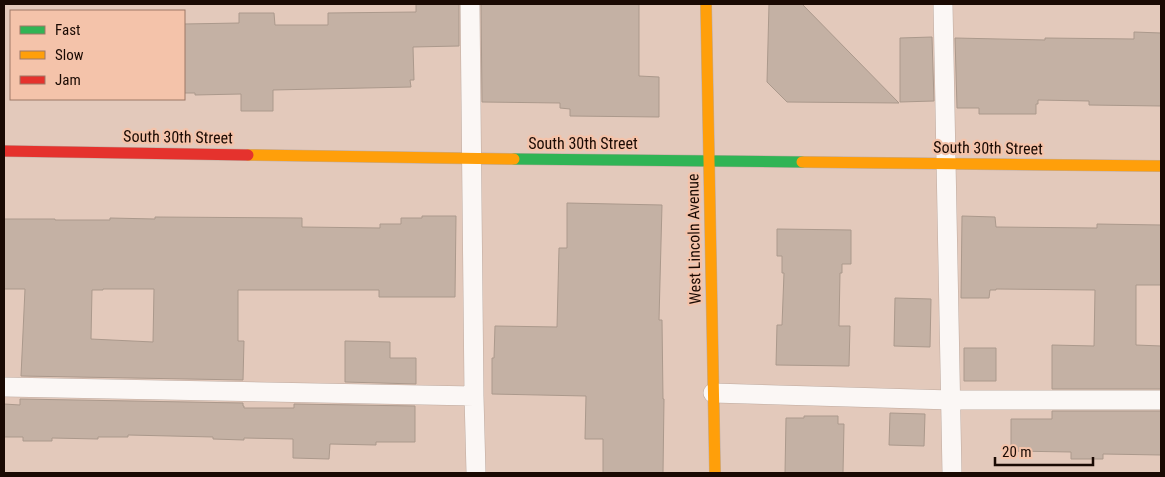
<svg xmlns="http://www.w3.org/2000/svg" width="1165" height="477" font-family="'Roboto Condensed',sans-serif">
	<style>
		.building { fill: #c4b1a4; stroke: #ab998c; fill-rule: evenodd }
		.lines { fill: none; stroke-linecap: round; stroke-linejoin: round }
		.lane-casing { stroke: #beaa9f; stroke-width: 20 }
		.fast-casing { stroke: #beaa9f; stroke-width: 12 }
		.slow-casing { stroke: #beaa9f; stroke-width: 12 }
		.jam-casing { stroke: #beaa9f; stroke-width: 12 }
		.lane { stroke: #fbf7f5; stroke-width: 19 }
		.fast { stroke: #30b455; stroke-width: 11 }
		.slow { stroke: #ff9f0a; stroke-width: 11 }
		.jam { stroke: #e5322d; stroke-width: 11 }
		.labels { text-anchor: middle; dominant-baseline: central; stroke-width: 4.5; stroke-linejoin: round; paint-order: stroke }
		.street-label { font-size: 16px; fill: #1a0a03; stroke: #f4c3aa }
	</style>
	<rect width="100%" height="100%" fill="#e3c9bb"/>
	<path class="building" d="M416,4H459V46L413,47L414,80H410L411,87L273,90V111H241V94L195,95V93H184V24L239,23V13H274L275,25H328V13L416,12Z
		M481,4H639V76L659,77V117L570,116V109L560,108V103L482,102Z
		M769,4H802L899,103L787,102L767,82Z
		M1134,32L1161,33V106L1089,105V101L1038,100V104H1036V114H979V108H957L955,38L1045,40V38L1134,39Z
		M932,37L934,101L900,102V38Z
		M567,203L662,205L659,320H662L663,399H664L663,473H603V439H585L586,396L492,394V358H494L495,326L557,327L559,248H567Z
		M422,216H456L455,297H379V290H238V341H244L243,380L21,376L25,289H4V219H55V220H110V218L155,219V217L302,218V227L380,228V224H401V218H422ZM103,289H154L153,342L91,339L92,290H103Z
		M962,216L995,217L996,227L1097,228V224L1161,225V285H1136V345L1161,346V389H1052V345L1094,346L1095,290L996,289V290H990L989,298H961Z
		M777,229L851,230V264H842V273H840L839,326H850L849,366L776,365L777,325H782L784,273H782V256H777Z
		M895,298L931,299L930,347L894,346Z
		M345,341L390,342V358H416V384L345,382Z
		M964,348H996V381H964Z
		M20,399L243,403V406H244V408H294V404L415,406V442H376V445L330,444L329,459L293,458V439L244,438V440L213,439V437L128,435V437H98V439L52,438V441H23V437H4V404L20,405Z
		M1052,411H1161V455L1103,454V459H1071V452L1011,451V419H1052Z
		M890,413L925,414L924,446L889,445Z
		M804,416H838V424H844L843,473H785L786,418H804Z"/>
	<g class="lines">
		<g class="lane-casing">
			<path id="lane" d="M470,4L474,396L476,473
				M943,4L952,473
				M4,387L474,396
				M713,393L951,400H1161"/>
		</g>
		<g class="fast-casing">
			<path id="fast" d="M514,159L802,162"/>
		</g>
		<g class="slow-casing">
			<path id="slow" d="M706,4L715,473
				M248,155L514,159
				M802,162L1161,166"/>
		</g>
		<g class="jam-casing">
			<path id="jam" d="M4,151L248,155"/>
		</g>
		<use href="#lane" class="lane"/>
		<use href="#fast" class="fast"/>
		<use href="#slow" class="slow"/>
		<use href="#jam" class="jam"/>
	</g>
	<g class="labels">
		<g class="street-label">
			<text transform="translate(178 137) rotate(1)">South 30th Street</text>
			<text x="583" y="143">South 30th Street</text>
			<text transform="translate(988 148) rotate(1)">South 30th Street</text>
			<text transform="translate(694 239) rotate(-91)">West Lincoln Avenue</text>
		</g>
	</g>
	<rect width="1165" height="477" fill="none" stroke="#1a0a03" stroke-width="10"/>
	<rect x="10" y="10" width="175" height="90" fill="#f4c3aa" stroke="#9d7967"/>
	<rect x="20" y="26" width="25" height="8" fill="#30b455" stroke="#9d7967"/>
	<text x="55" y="35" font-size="15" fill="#1a0a03">Fast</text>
	<rect x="20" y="51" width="25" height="8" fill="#ff9f0a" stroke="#9d7967"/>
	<text x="55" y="60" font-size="15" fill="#1a0a03">Slow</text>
	<rect x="20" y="76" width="25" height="8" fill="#e5322d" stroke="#9d7967"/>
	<text x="55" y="85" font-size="15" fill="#1a0a03">Jam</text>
	<path d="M995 457v8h98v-8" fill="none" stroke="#1a0a03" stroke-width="2.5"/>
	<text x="1002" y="457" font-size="15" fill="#1a0a03" stroke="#f4c3aa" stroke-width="4" paint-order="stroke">20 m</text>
</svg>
